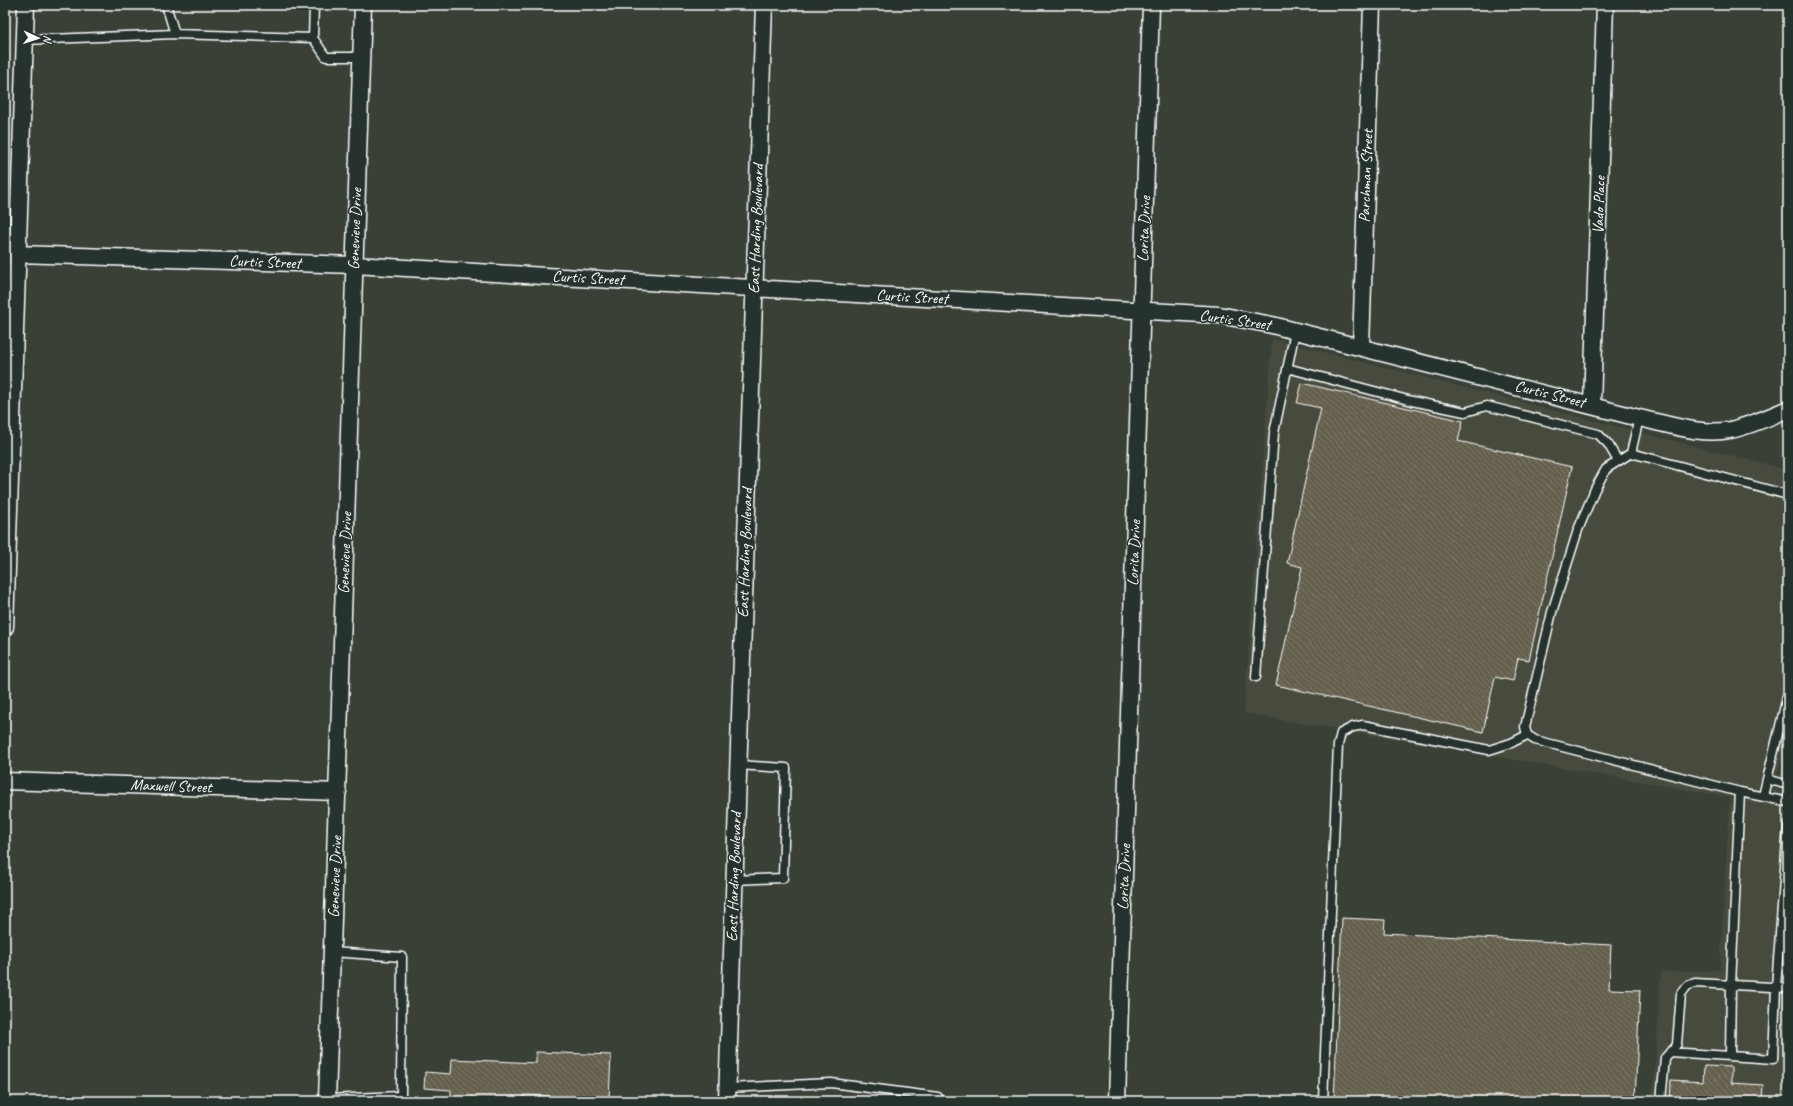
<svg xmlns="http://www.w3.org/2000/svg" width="1793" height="1106" font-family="Caveat,sans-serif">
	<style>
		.built { fill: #464b3e }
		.building { fill: url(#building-back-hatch); stroke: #fff }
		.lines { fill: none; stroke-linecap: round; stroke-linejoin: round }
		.lane-casing { stroke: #fff; stroke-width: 11 }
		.street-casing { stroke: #fff; stroke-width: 19 }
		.lane { stroke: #26332d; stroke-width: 8 }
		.street { stroke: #26332d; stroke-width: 16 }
		.labels { text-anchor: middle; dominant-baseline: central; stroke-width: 3; stroke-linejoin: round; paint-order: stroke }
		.street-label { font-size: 16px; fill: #fff; stroke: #26332d }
	</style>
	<defs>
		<pattern id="building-back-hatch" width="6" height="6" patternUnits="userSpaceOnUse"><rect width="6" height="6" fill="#65614e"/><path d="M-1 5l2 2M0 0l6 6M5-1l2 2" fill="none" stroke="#7c7969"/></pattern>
	</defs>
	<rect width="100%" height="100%" fill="#394137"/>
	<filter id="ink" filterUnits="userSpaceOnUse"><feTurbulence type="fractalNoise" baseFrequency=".025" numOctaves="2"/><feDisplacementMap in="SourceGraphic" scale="8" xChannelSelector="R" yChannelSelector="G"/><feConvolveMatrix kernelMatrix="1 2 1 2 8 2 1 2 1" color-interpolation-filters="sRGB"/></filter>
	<g filter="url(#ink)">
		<path class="built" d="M1272,339L1788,470V731L1774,788L1788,792V1101H1653L1661,972L1720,970L1730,797L1244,713Z
			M1788,741V789L1777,786Z"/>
		<path class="building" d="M1302,383L1463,421L1458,441L1572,467L1529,660L1518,658L1513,681L1495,677L1483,732L1276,685L1302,567L1287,563L1321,408L1297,403Z
			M1342,918L1385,920L1384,933L1611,945L1609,989L1640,990L1635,1101H1334Z
			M536,1052L611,1055L609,1099L524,1095V1101H451V1090L424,1088L425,1072L451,1074L452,1059L536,1063Z
			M1704,1066L1731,1067V1083L1763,1085L1762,1101H1670L1671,1080L1703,1082Z"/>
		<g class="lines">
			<g class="lane-casing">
				<path id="lane" d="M166,5L175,34
					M313,38L326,57H361
					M25,40L175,34L313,38L314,5
					M1287,368L1412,401L1465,412L1487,406L1598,434L1608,444L1618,461
					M1639,418L1631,453L1606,469L1595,489L1578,530L1552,612L1525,727L1527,735L1535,740L1740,792L1788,802
					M1631,453L1788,495
					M1256,677L1274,433L1295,331
					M1767,779L1788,785
					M1763,796L1788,693
					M734,880L783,878L786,768L738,765
					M1670,1052L1773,1059L1776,987L1788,826
					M1730,1056L1731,985L1740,792
					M727,1088L831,1083L938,1097L940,1101
					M327,1099L401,1096L402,957L332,952
					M1323,1101L1338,745L1341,733L1353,727L1363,725L1489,750L1511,743L1527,735
					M1661,1101L1665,1058L1677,1044L1681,994L1687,986L1695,983L1788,988"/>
			</g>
			<g class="street-casing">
				<path id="street" d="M18,254L354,265L1219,315L1272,325L1639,418C1668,424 1701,436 1730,430C1750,426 1769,417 1788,409
					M1361,347L1372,5
					M1592,405L1605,5
					M5,627L26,5
					M5,781L338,792
					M327,1101L363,5
					M727,1101L764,5
					M1117,1101L1151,5"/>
			</g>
			<use href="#lane" class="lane"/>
			<use href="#street" class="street"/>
		</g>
	</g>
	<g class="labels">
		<g class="street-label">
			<text transform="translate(1366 176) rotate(-88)">Parchman Street</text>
			<text transform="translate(1599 205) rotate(-88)">Vado Place</text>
			<text transform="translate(355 229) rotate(-88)">Genevieve Drive</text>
			<text transform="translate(756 229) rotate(-88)">East Harding Boulevard</text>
			<text transform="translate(1144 229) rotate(-88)">Lorita Drive</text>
			<text transform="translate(265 262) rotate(2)">Curtis Street</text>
			<text transform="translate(588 278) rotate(3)">Curtis Street</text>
			<text transform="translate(912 297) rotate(3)">Curtis Street</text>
			<text transform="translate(1235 320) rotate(8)">Curtis Street</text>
			<text transform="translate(1550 394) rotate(14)">Curtis Street</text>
			<text transform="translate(345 553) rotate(-88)">Genevieve Drive</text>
			<text transform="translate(745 553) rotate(-88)">East Harding Boulevard</text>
			<text transform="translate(1134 553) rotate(-88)">Lorita Drive</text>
			<text transform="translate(171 786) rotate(2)">Maxwell Street</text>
			<text transform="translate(335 877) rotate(-88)">Genevieve Drive</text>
			<text transform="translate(734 877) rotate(-88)">East Harding Boulevard</text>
			<text transform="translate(1124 877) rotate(-88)">Lorita Drive</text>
		</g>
	</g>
	<rect width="1793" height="1106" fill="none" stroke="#26332d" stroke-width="20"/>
	<rect x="10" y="10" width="1773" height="1086" fill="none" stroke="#fff" stroke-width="1.5" filter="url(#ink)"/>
	<g transform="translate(38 38) rotate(93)" stroke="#26332d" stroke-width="3" paint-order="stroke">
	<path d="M0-3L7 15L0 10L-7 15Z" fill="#ffffff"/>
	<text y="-6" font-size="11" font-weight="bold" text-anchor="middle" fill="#ffffff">N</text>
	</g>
</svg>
